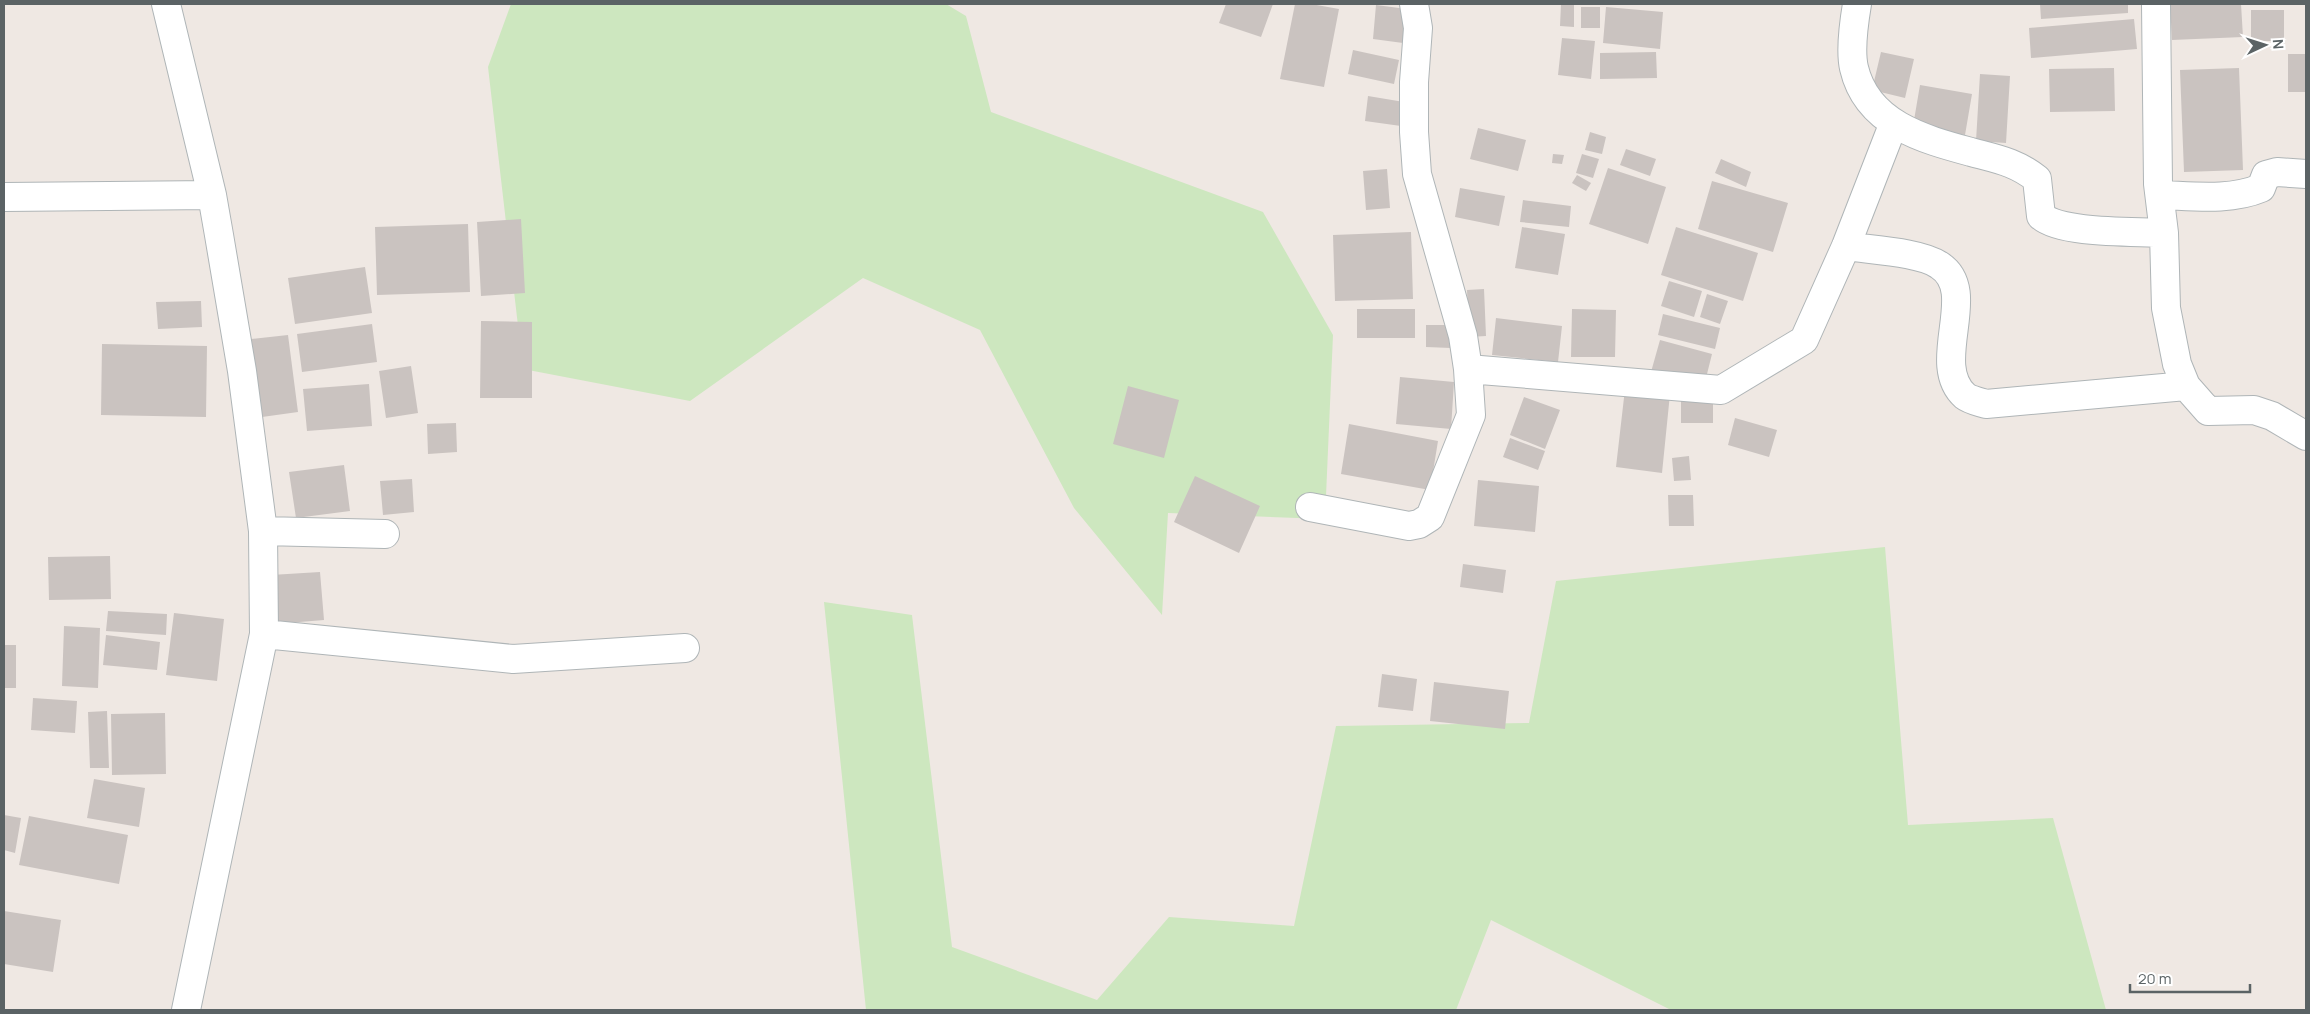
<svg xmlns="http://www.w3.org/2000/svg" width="2310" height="1014" font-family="Manrope,sans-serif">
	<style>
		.green { fill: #cde7bf }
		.building { fill: #cac3c0 }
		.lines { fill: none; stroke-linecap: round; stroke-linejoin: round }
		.minor-casing { stroke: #afb5b7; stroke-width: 30 }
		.minor { stroke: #fff; stroke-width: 28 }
	</style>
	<rect width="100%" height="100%" fill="#efe8e3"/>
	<path class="green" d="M511,4H946L966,16L991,112L1263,212L1333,335L1325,519L1168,513L1162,615L1074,508L980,330L863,278L690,401L523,369L488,67Z
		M1885,547L1908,825L2053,818L2106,1010H1671L1491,920L1456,1010H866L824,602L912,615L952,947L1097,1000L1169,917L1294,926L1336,726L1529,723L1556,581Z"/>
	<path class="building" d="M1226,4H1273L1261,37L1219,23Z
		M1295,4H1311L1339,9L1324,87L1280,79Z
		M1561,4H1574V27L1560,26Z
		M2040,4H2128V13L2041,19Z
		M2170,4H2241L2243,37L2172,40Z
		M1376,5L1407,9L1403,43L1373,39Z
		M1581,7H1600V28H1581Z
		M1606,7L1663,12L1660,49L1603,43Z
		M2251,10H2284V41H2251Z
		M2134,19L2137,49L2031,58L2029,28Z
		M1562,38L1595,41L1591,79L1558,75Z
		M1353,50L1399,60L1394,84L1348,74Z
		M1656,52L1657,78L1600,79V53Z
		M1881,52L1914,59L1905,98L1872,90Z
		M2288,54H2306V92H2288Z
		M2114,68L2115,111L2050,112L2049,69Z
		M2239,68L2243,170L2184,172L2180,70Z
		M1980,74L2010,76L2006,143L1976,141Z
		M1920,85L1972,94L1965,135L1913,126Z
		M1368,96L1404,102L1401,126L1365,121Z
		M1478,128L1526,140L1518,171L1470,159Z
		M1590,132L1606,137L1602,154L1585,150Z
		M1626,149L1656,159L1650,176L1620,165Z
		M1553,154L1564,155L1562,164L1552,163Z
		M1582,154L1599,159L1593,178L1576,173Z
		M1721,159L1751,172L1746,187L1715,173Z
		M1608,168L1666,187L1648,244L1589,224Z
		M1387,169L1390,208L1366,210L1363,171Z
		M1577,175L1591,183L1586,191L1572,183Z
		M1712,181L1788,203L1773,252L1698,229Z
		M1460,188L1505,196L1499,226L1455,217Z
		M1523,200L1571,206L1569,227L1520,222Z
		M521,219L525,293L481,296L477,222Z
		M468,224L470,292L377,295L375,227Z
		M1522,227L1565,234L1558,275L1515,268Z
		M1676,227L1758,253L1743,301L1661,275Z
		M1411,232L1413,299L1335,301L1333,235Z
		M365,267L372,313L295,324L288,278Z
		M1669,281L1702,291L1694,317L1661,306Z
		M1484,289L1486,336L1469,337L1467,290Z
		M1707,294L1728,301L1720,324L1700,317Z
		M201,301L202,327L158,329L156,302Z
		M1357,309H1415V338H1357Z
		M1572,309L1616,310L1615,357H1571Z
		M1663,314L1720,328L1715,349L1658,335Z
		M1496,318L1562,326L1558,362L1492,355Z
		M481,321L532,322V398H480Z
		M372,324L377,362L302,372L297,334Z
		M1426,325H1451V348L1426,347Z
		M288,335L298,412L262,417L251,339Z
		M1660,340L1712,354L1704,386L1651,372Z
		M102,344L207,346L206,417L101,415Z
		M411,366L418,413L386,418L379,371Z
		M1400,377L1454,382L1451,429L1396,424Z
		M369,384L372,426L307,431L303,389Z
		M1128,386L1179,400L1164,458L1113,444Z
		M1625,389L1670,394L1662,473L1616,467Z
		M1524,397L1560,410L1545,449L1510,435Z
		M1681,397H1713V423H1681Z
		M1735,418L1777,430L1769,457L1728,445Z
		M456,423L457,452L428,454L427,424Z
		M1349,424L1438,441L1430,490L1341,474Z
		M1510,438L1545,451L1538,470L1503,457Z
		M1689,456L1691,480L1674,481L1672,458Z
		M344,465L350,511L296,518L289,472Z
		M1195,476L1260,506L1239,553L1174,522Z
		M412,479L414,512L383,515L380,481Z
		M1478,480L1539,486L1535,532L1474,526Z
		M1668,495H1693L1694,526H1669Z
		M110,556L111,599L49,600L48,557Z
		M1463,564L1506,570L1503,593L1460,587Z
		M320,572L324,620L275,624L271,575Z
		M108,611L167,614L166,635L106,631Z
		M174,613L224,619L217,681L166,675Z
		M64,626L100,628L98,688L62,686Z
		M106,635L160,642L157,670L103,665Z
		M4,645H16V688H4Z
		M1382,674L1417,679L1413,711L1378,707Z
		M1434,682L1509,691L1505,729L1430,721Z
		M33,698L77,701L75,733L31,730Z
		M107,711L109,768H90L88,712Z
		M165,713L166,774L112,775L111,714Z
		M94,779L145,788L139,827L87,818Z
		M4,815L21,818L15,853L4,850Z
		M29,816L128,835L119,884L19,865Z
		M4,911L61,920L53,972L4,964Z"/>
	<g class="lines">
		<g class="minor-casing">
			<path id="minor" d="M166,4L212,195L219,235L242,371L263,531L264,634L186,1010
				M1857,4C1854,22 1850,51 1854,68C1867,124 1923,139 1971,152C1997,159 2016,162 2037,179L2041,216C2061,234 2135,231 2164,233
				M2156,4L2158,184L2164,233L2166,308L2177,364L2186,386L2208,411L2254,410L2272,416L2306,436
				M2160,195C2193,196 2230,201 2261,188L2266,175L2277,172L2306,174
				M4,197L212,195
				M1846,246C1870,250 1920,252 1939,265C1981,291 1928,363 1965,396C1970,400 1980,402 1986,404L2186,386
				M1468,369L1721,390L1804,340L1846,246L1893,125
				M1310,507L1409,526L1419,524L1430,517L1471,415L1468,369L1463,336L1417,174L1414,132V82L1418,28L1414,4
				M263,531L385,534
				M264,634L513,659L685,648"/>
		</g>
		<use href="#minor" class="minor"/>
	</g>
	<rect width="2310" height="1014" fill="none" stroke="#5b6365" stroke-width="10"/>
	<g transform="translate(2265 45) rotate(86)" stroke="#ffffff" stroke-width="4" paint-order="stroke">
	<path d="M0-4L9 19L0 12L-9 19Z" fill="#5b6365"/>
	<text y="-8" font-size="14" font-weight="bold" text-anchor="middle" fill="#5b6365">N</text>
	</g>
	<path d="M2130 984v8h120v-8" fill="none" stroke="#5b6365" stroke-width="2.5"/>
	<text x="2138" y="984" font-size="15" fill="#5b6365" stroke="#ffffff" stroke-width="4" paint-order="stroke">20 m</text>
</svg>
